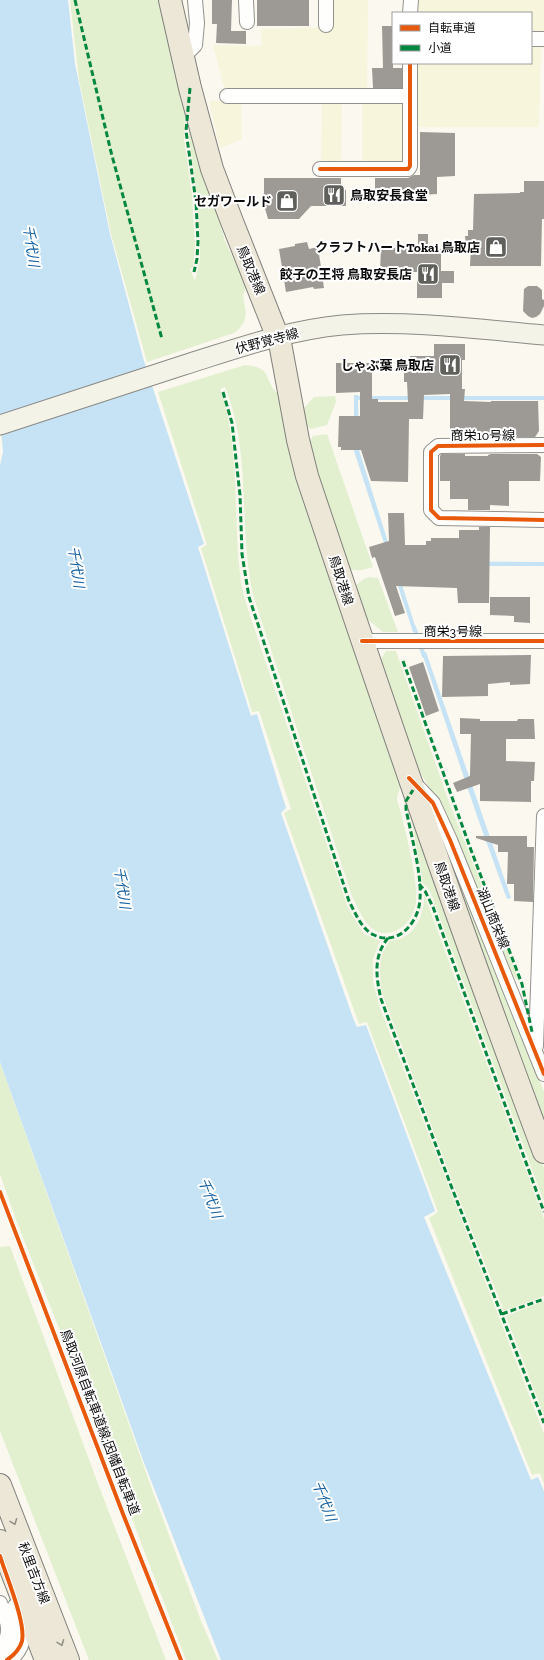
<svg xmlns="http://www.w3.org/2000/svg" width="544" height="1660" font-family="'Zilla Slab','Noto Sans JP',serif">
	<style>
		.farmland { fill: #f7f5db }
		.green { fill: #e2f0cf }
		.water { fill: #c5e3f5 }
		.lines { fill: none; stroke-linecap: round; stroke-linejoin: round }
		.stream { stroke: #c5e3f5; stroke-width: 4 }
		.building { fill: #9d9a95 }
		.minor-casing { stroke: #93928e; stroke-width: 16 }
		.tertiary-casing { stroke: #93928e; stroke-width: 19 }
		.secondary-casing { stroke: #8a8985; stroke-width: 21 }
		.primary-casing { stroke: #80807c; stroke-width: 24 }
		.minor { stroke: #fefefd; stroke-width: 14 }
		.tertiary { stroke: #fefefd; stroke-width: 17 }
		.secondary { stroke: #f4f3e8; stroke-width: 19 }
		.primary { stroke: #ece7d7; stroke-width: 22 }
		.quiet { stroke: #00873e; stroke-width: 3; stroke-dasharray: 6 3; stroke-linecap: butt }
		.cycleway-casing { stroke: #fff; stroke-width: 6 }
		.cycleway { stroke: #e8590c; stroke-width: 4 }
		.oneway { stroke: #928f86 }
		.labels { text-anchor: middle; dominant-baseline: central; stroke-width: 4; stroke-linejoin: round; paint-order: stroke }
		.poi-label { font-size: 13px; font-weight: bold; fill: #0c0c0c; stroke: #fff; text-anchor: end }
		.street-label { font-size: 13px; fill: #0c0c0c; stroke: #fff }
		.water-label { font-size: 14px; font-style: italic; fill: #135fa0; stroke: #fff }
	</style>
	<rect width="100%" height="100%" fill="#faf8ef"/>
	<path class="farmland" d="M330,0H368L367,94H226L213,45L262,46L261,29L331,27Z
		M414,0H544V31H531V13H414Z
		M531,43L541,45L539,127H413L412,63H531Z
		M342,99L341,167L321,166L322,100Z
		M405,99L404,167H362V100Z
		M241,100L242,139L220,148L209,101Z"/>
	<path class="green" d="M70,0H164L186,98L184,139L192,194L195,245L193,267L190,269L195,281L200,260V241L197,197L189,137L190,117L225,241L246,286L243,296L246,314L244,322L239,329L234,333L147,362L111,234L79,80Z
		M245,365C274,368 262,378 278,394L401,785C400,789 397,795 397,799C398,805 401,811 402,817C407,839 418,880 416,901C415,912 409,924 399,929C392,933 384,935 376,931C364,925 358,907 352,896L253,595C238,527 252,453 225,387L220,389C241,448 233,514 240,575C241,586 244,596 247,606L348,908L364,934L380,941L373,959V982L380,1008L544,1434V1484L540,1473L532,1475L429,1218L438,1212L367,1022L359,1024L284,813L291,809L259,711L252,712L201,548L207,545L158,392Z
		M335,396L336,402L327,425L311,429L306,426L304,408L314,397Z
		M327,434L373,567C364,570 356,572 348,568L335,538L309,442L313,436Z
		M369,577L378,578L398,632H383L362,615L356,585L364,579Z
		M386,651H396L449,802L520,983L513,975L438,803L416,765L378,664Z
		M430,809L505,990L544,1092V1133Z
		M413,813L544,1168V1202L436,907C433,900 431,888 423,884L411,816Z
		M424,894L544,1219V1296L504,1311L454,1186L382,993C380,980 378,965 383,952C384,948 388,945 389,941C393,940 398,940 402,938C418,931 425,910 424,894Z
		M0,1062L153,1492L201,1621L218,1660H186L55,1318L16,1220L0,1174Z
		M10,1246L100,1489L166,1660H89L0,1431V1247Z
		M544,1301V1416L506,1316Z"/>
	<path class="water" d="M0,0H68L75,64L110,234L144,361L204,544L198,547L251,716L257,714L286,808L281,813L353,1018L357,1027L366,1025L435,1211L424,1217L531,1480L538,1477L544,1491V1660H221L143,1460L0,1062V465L3,452L0,416Z
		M354,395H358L359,450L394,561L544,562V566H396L417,632H413L354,451Z
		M426,652L511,898L507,899L477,816L422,653Z"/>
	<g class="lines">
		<path class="stream" d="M359,398H412
			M418,398H454
			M460,398H544
			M414,627L424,656"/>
	</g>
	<path class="building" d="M212,0H232L231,31H246V44L216,43L217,24H212Z
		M257,0H309V26H257Z
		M382,26H393V68H402V88H373L372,68H383Z
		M420,132L455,133V176L437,177V194L421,195V191H375V178H408L414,175H420Z
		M264,178H341V190H346V206H311L299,219H268L264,205Z
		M524,181H544V219H542L541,266H470L471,246H466L465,236H468V230H473L474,194L520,193V192H524Z
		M418,234H428V249H441V271H454V283H442V298H417V272H380L381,248H418Z
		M307,242L309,249L318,247L324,288L314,289L313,287L286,292L279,249L295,246V244Z
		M528,286H537L542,290V299L544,300V306L540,314L536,317L532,318L528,316L523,311L524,289Z
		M434,344H465V360H462V389H465L464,401L491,402V401H538L539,431L535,437H491V433L465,434V437H450V394L424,395L423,419H409L408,482L371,481L361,450H341V447H338L339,416H360V392L336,393V363H372V399H378V402H408L407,382H404V371H407L408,359H410V356H434Z
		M441,454H465V456H488V455L491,454H537L541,457L540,481H509V506L490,505V510H468V499H450V481H440V456Z
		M388,513H404L405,545H426V541H431V538H459V530H479V527H490L489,603H458L457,588L396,586L405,613L395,616L375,557L372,558L369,547L389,541Z
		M490,597H530V623L514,622V616L490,615Z
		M531,655L530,684L510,685V682L488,684V696L442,697L443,656Z
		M423,662L439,711L426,716L409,667Z
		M460,718L480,719V721H517L518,719H534L535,739H506V761L535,762L534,781H531V802L480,801V784L457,792L453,783L470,776L471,734H460Z
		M476,836H527V847H534L533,902L514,901V884H507L508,852H498V845L476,838Z"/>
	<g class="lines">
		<g class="minor-casing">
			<path id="minor" d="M246,0L247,22
				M410,13L411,0
				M326,25V0
				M531,39H544
				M182,58L195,45L197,23L195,0
				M227,96H410
				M320,169H408L410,166V63
				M544,445L438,446L431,452V510L439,518L544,520
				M362,641H544
				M416,785L433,803L450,840L544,1074
				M536,1046L544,816
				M0,1603C7,1620 14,1633 0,1649"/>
		</g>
		<g class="tertiary-casing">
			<path id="tertiary" d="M7,1660C27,1646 23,1627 16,1607"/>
		</g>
		<g class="secondary-casing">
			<path id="secondary" d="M0,425C61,405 123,385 184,365C235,349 288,330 342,325C409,320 477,329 544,335"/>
		</g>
		<g class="primary-casing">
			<path id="primary" d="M170,0L190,88L212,169L231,219L280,343L298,440L307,476C383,703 460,929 544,1152
				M0,1485L68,1660
				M0,1541L46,1660"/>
		</g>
		<use href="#minor" class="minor"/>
		<use href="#tertiary" class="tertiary"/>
		<use href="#secondary" class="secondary"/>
		<use href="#primary" class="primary"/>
		<path class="quiet" d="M75,0L111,152L162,339
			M190,88L186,131L196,202L198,242L197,259L194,272
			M223,392L232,423L240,495L242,554L249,597L349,901C355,912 361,929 374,935C398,947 419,922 420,899C422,874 411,835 406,809V801L413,790
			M403,661L471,850L522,984L532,1032
			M419,884L425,891L433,907L544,1212
			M388,938C373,956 376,977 381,999L450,1183L544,1423
			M502,1314L544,1299"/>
		<g class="cycleway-casing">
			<path id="cycleway" d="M320,169H408L410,166V63
				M544,445L438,446L431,452V510L439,518L544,520
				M362,641H544
				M409,778L433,803L450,840L544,1074
				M0,1192L123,1514L181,1660
				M0,1556C6,1576 26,1622 22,1641C20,1649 14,1655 7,1660"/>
		</g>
		<use href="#cycleway" class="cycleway"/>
	</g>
	<defs><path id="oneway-chevron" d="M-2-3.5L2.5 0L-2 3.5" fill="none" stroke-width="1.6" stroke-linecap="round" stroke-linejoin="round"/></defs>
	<g class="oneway">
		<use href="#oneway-chevron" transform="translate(14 1522) rotate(69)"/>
		<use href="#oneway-chevron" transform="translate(61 1643) rotate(69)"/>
	</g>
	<defs>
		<g id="restaurant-square" transform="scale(1.15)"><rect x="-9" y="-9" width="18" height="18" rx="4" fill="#5f5f5b" stroke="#fff"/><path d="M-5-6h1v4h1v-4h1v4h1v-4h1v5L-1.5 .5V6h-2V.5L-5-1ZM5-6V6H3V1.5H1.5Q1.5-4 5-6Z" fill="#fff"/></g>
		<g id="shop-square" transform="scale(1.15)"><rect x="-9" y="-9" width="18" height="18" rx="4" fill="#5f5f5b" stroke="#fff"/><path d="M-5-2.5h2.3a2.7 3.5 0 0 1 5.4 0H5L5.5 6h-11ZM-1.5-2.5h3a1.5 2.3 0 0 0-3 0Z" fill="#fff"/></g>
	</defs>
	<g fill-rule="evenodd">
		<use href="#restaurant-square" x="334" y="195"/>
		<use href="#shop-square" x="287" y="201"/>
		<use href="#shop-square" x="496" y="247"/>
		<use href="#restaurant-square" x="428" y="274"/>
		<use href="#restaurant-square" x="450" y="365"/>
	</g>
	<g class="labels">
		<g class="poi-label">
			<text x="350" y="195" text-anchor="start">鳥取安長食堂</text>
			<text x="272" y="201">セガワールド</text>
			<text x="480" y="247">クラフトハートTokai 鳥取店</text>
			<text x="412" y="274">餃子の王将 鳥取安長店</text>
			<text x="434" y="365">しゃぶ葉 鳥取店</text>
		</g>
		<g class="street-label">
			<text transform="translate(251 270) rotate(67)">鳥取港線</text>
			<text transform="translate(267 341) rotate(-15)">伏野覚寺線</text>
			<text x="483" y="435">商栄10号線</text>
			<text transform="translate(341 580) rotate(72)">鳥取港線</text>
			<text x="453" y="631">商栄3号線</text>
			<text transform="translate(447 886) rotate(71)">鳥取港線</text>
			<text transform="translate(493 918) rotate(68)">湖山商栄線</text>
			<text transform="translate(100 1422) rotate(69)">鳥取河原自転車道線;因幡自転車道</text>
			<text transform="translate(34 1573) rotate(69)">秋里吉方線</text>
		</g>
		<g class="water-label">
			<text transform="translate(31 246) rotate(82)">千代川</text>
			<text transform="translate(76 567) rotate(82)">千代川</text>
			<text transform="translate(122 888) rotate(82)">千代川</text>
			<text transform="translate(210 1198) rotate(69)">千代川</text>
			<text transform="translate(324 1501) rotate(69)">千代川</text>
		</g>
	</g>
	<rect x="392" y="12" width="140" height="52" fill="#ffffff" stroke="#9e9e9e"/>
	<rect x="400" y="25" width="20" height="6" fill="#e8590c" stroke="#9e9e9e"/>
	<text x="428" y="32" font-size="12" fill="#0c0c0c">自転車道</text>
	<rect x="400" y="45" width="20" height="6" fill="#00873e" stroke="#9e9e9e"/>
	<text x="428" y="52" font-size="12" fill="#0c0c0c">小道</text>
</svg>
